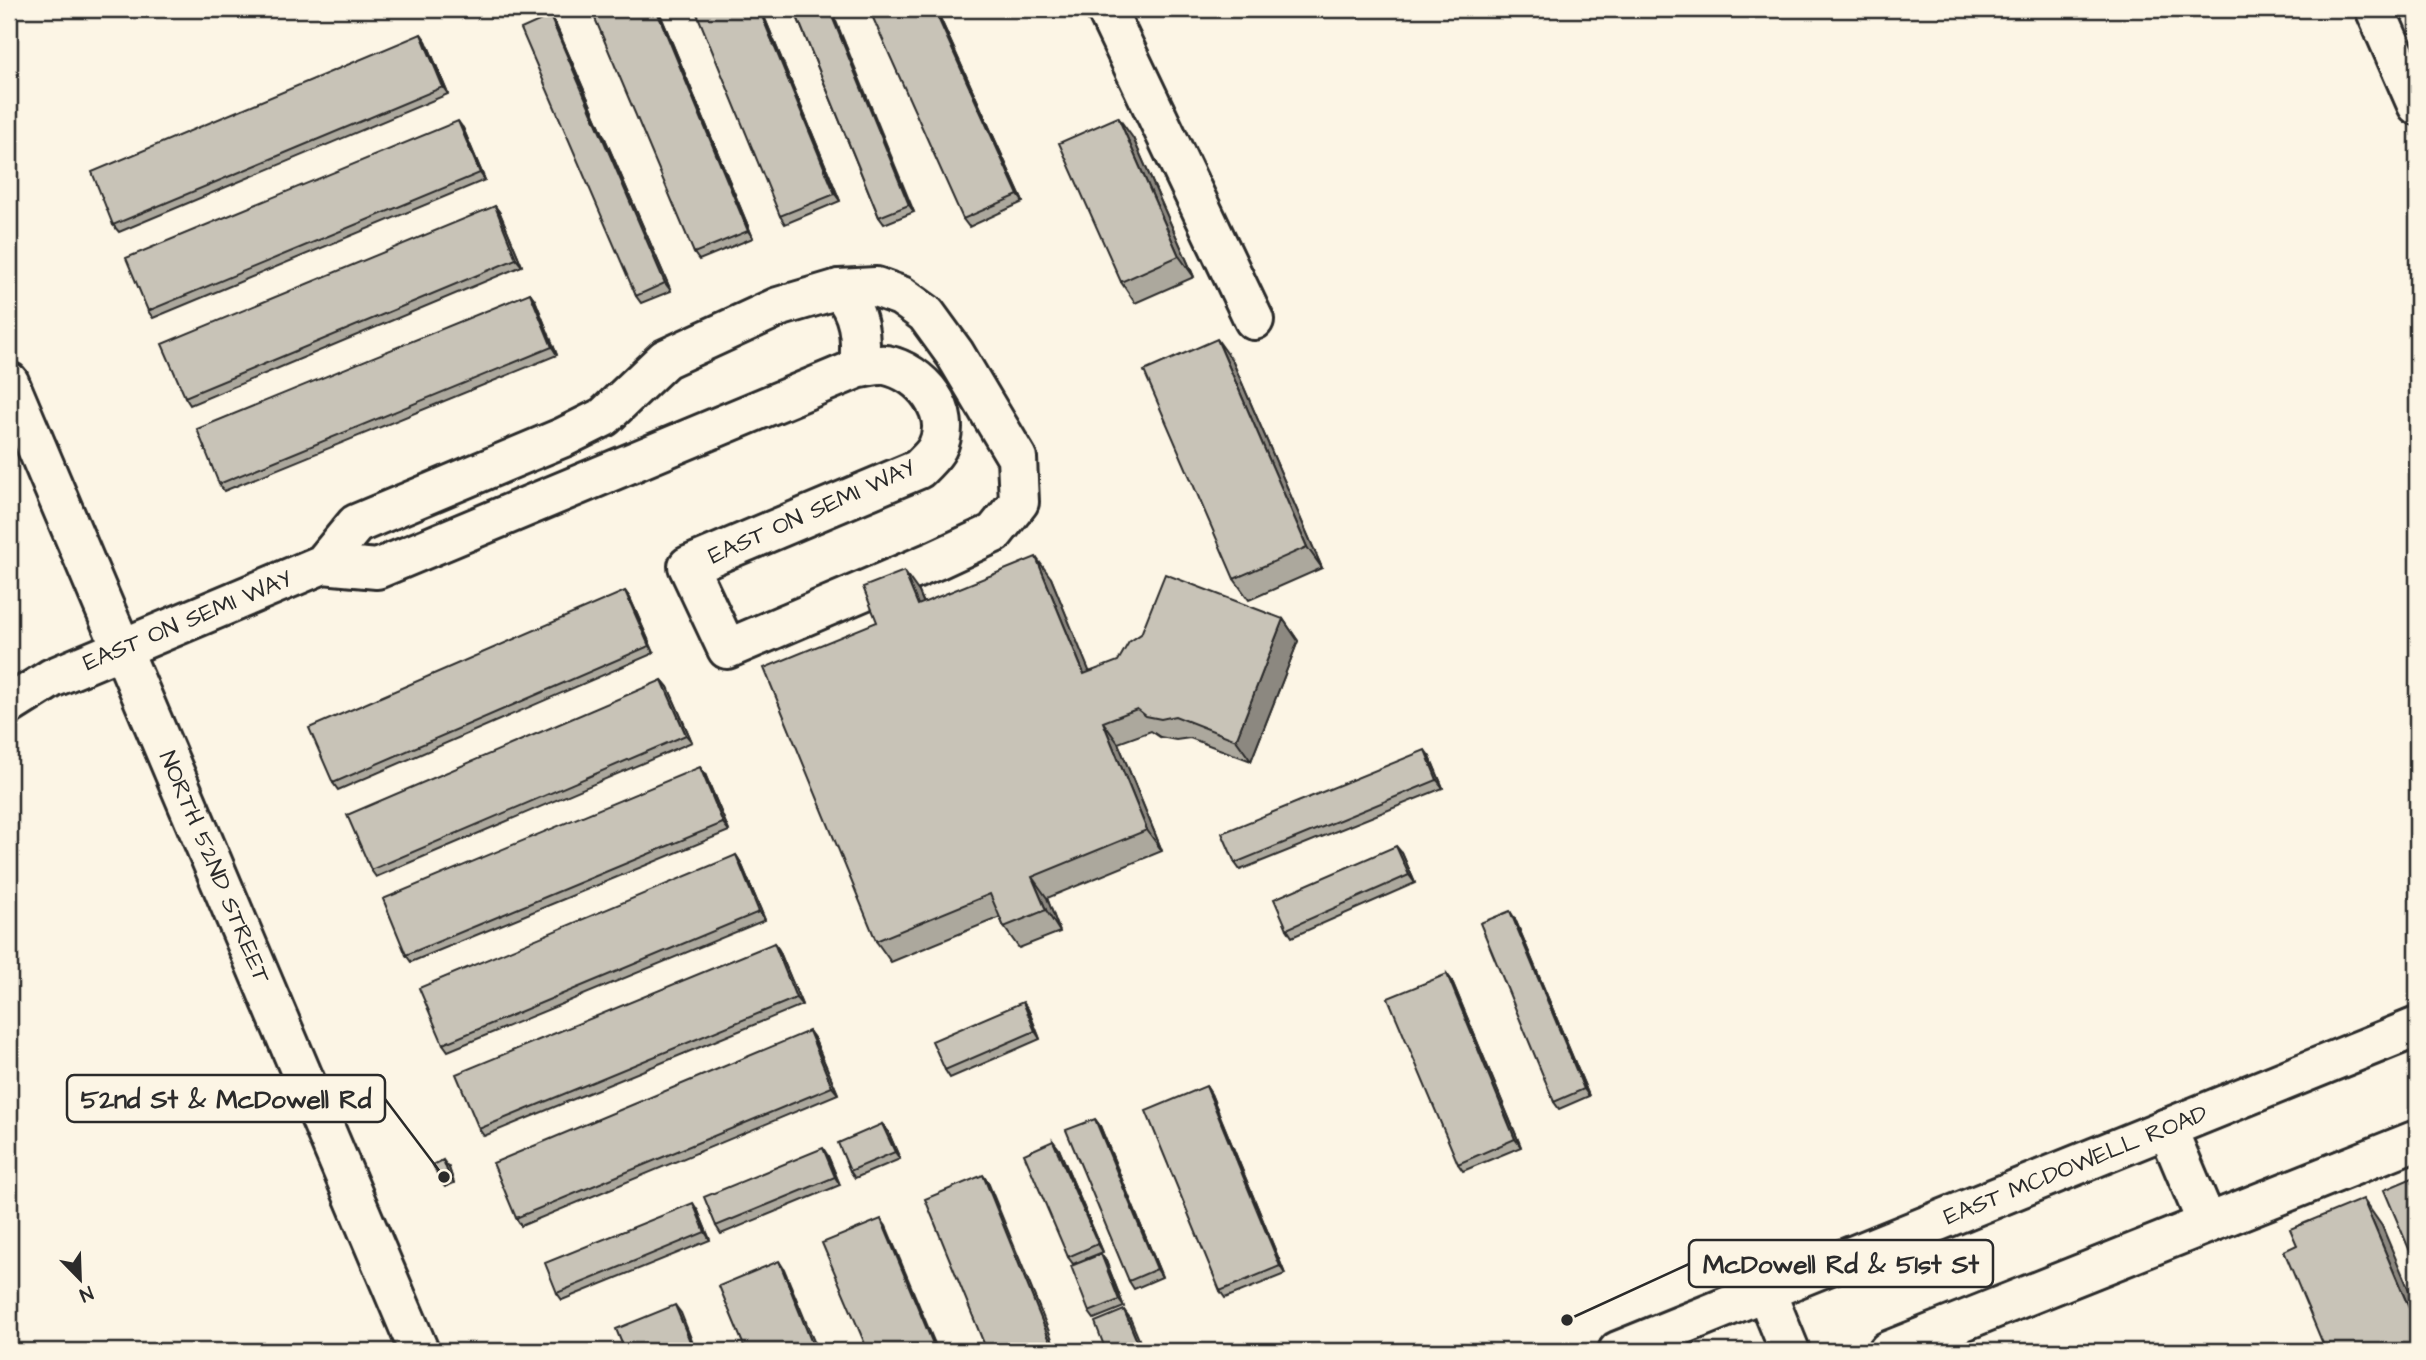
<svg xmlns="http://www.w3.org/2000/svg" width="2426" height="1360" font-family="'Architects Daughter',sans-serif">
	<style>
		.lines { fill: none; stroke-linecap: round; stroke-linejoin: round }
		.minor-casing { stroke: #2b2b2b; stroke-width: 44 }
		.major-casing { stroke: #2b2b2b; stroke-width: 44 }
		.minor { stroke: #fcf5e5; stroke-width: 38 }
		.major { stroke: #fcf5e5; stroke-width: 38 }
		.wall { fill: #aca89d; stroke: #2b2b2b; stroke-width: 2 }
		.shaded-wall { fill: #8c8880; stroke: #2b2b2b; stroke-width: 2 }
		.building { fill: #c8c3b7; stroke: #2b2b2b; stroke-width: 2 }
		.labels { text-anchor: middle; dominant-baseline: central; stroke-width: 5; stroke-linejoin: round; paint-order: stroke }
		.street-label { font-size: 24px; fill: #2b2b2b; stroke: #fcf5e5 }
		.leader { fill: none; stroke: #2b2b2b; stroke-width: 2.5 }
		.callout-dot { fill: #2b2b2b; stroke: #fcf5e5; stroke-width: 2.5 }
		.callout { fill: #fcf5e5; stroke: #2b2b2b; stroke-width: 2.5 }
		.callout-label { font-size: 26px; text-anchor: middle; font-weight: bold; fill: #2b2b2b }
	</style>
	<rect width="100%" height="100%" fill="#fcf5e5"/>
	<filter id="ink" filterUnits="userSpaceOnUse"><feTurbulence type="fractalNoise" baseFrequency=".0143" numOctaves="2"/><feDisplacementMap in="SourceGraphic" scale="14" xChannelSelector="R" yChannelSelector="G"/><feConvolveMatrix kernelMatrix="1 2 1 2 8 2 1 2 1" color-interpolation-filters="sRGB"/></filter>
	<g filter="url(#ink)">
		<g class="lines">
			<g class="minor-casing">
				<g id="minor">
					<path d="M1106,9L1254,320"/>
					<path d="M2375,9L2417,105"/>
					<path d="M839,289C860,312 862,337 859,368"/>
					<path id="s1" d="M9,705L52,678L323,564L377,569L859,368C867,367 878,364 886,365C921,372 955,412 937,448C933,456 925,462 919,469L688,566L727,649L936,560L994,533L1019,502L1017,458L955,354L926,314L901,296L876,287L839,289L778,307L665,359L604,417L564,437L356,524L323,564"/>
					<path d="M1765,1290L1790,1351"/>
				</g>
			</g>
			<g class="major-casing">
				<g id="major">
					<path id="s2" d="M9,382L419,1351"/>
					<path d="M2167,1128L2207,1223"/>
					<path id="s3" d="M1618,1351L2417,1027"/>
					<path d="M1888,1351L2417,1140"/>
				</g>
			</g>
			<use href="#minor" class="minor"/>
			<use href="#major" class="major"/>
		</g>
		<path class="wall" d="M658,9L753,238L699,260L694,253Z
			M761,9L840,201L785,224L780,216Z
			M794,9L914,212L884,224L879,217Z
			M936,9L1023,202L969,227L963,219Z
			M555,23L671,291L641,303L636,296Z
			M421,34L426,41L448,94L119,232L113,225Z
			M463,128L485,180L153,318L148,311Z
			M1133,138L1194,277L1135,303L1121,282Z
			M495,206L500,213L522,266L190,405L185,397Z
			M530,293L535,300L557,355L224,491L219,484Z
			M1232,360L1322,568L1249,600L1234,579Z
			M1051,578L1089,672L1283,619L1298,641L1251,761L1190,738L1176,740L1160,737L1151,731L1118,743L1162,851L1047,898L1060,932L1019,948L1004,927L1000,917L891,962L876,941L877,622L919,592L924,603Z
			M625,591L630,598L654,653L338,790L333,783Z
			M662,680L668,687L692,742L376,877L371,870Z
			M1430,757L1443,788L1240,870L1235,863Z
			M705,774L729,831L411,962L406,955Z
			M1402,853L1415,883L1292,937L1287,929Z
			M736,855L741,863L765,920L448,1051L443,1044Z
			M1515,919L1589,1096L1559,1109L1554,1102Z
			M774,943L779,950L802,1005L484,1136L479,1129Z
			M1447,974L1452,981L1521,1147L1463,1171L1458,1164Z
			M1028,1009L1040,1039L950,1078L945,1070Z
			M809,1031L814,1038L838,1094L521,1226L516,1218Z
			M1206,1086L1211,1094L1285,1274L1225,1298L1220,1291Z
			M1095,1119L1100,1126L1162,1277L1134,1289L1129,1281Z
			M882,1124L888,1131L900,1159L855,1178L850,1171Z
			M1053,1141L1059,1149L1103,1252L1073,1264L1068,1257Z
			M828,1156L840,1185L721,1234L716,1226Z
			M449,1168L454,1183L445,1187L440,1180Z
			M2417,1176V1261L2409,1249Z
			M698,1211L710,1240L562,1300L557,1293Z
			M1106,1261L1124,1307L1094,1319L1089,1312Z"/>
		<path class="shaded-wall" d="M656,9H658L753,238L748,231Z
			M759,9H761L840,201L835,194Z
			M829,9H831L914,212L909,205Z
			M934,9H936L1023,202L1018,195Z
			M550,16L555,23L671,291L665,283Z
			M421,34L426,41L448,94L443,87Z
			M1118,117L1133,138L1194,277L1179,256Z
			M458,121L463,128L485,180L480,173Z
			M495,206L500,213L522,266L516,259Z
			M530,293L535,300L557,355L552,347Z
			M1217,339L1232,360L1322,568L1307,547Z
			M1036,557L1051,578L1099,695L1084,674Z
			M904,571L919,592L933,626L918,605Z
			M625,591L630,598L654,653L649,646Z
			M1283,619L1298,641L1251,761L1236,740Z
			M662,680L668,687L692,742L686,735Z
			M1103,722L1118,743L1162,851L1147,830Z
			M1425,750L1430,757L1443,788L1437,780Z
			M700,767L705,774L729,831L723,823Z
			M1396,846L1402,853L1415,883L1409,875Z
			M736,855L741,863L765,920L759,912Z
			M1032,877L1047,898L1060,932L1046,910Z
			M1510,911L1515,919L1589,1096L1584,1089Z
			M774,943L779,950L802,1005L796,998Z
			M1447,974L1452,981L1521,1147L1515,1139Z
			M1023,1002L1028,1009L1040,1039L1035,1031Z
			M809,1031L814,1038L838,1094L832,1087Z
			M1206,1086L1211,1094L1285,1274L1280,1266Z
			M1095,1119L1100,1126L1162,1277L1157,1269Z
			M882,1124L888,1131L900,1159L895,1152Z
			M1053,1141L1059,1149L1103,1252L1098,1244Z
			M823,1148L828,1156L840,1185L835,1177Z
			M443,1160L449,1168L454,1183L449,1176Z
			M983,1175L988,1182L1057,1351H1054Z
			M2363,1199L2382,1226L2417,1309V1327Z
			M693,1203L698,1211L710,1240L705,1232Z
			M881,1219L886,1226L938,1351H936Z
			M1101,1254L1106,1261L1124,1307L1119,1300Z
			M779,1261L784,1269L818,1351H815Z
			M675,1305L681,1313L696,1351H694Z
			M1124,1310L1130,1318L1144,1351H1141Z"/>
		<path class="building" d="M591,9H656L748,231L694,253Z
			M695,9H759L835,194L780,216Z
			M794,9H829L909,205L879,217Z
			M869,9H934L1018,195L963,219Z
			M550,16L665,283L636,296L521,29Z
			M421,34L443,87L113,225L92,172Z
			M1118,117L1179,256L1121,282L1059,143Z
			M458,121L480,173L148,311L126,258Z
			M495,206L516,259L185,397L162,344Z
			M530,293L552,347L219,484L197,429Z
			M1217,339L1307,547L1234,579L1144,371Z
			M1036,557L1084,674L1118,661L1129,642L1141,634L1165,574L1283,619L1236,740L1175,716L1161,719L1146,716L1137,709L1103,722L1147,830L1032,877L1046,910L1004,927L990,894L876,941L764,668L877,622L863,587L904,571L918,605Z
			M625,591L649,646L333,783L309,728Z
			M662,680L686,735L371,870L347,815Z
			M1425,750L1437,780L1235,863L1222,833Z
			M700,767L723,823L406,955L383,899Z
			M1396,846L1409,875L1287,929L1274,899Z
			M736,855L759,912L443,1044L419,988Z
			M1510,911L1584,1089L1554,1102L1480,923Z
			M774,943L796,998L479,1129L456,1074Z
			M1447,974L1515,1139L1458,1164L1388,998Z
			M1023,1002L1035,1031L945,1070L932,1041Z
			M809,1031L832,1087L516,1218L493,1163Z
			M1206,1086L1280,1266L1220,1291L1146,1111Z
			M1095,1119L1157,1269L1129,1281L1066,1130Z
			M882,1124L895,1152L850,1171L838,1143Z
			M1053,1141L1098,1244L1068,1257L1024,1154Z
			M823,1148L835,1177L716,1226L704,1197Z
			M443,1160L449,1176L440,1180L433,1165Z
			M983,1175L1054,1351H987L925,1199Z
			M2417,1176V1245L2409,1249L2384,1190Z
			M2363,1199L2417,1327V1351H2326L2284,1251L2297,1245L2290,1229Z
			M693,1203L705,1232L557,1293L545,1263Z
			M881,1219L936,1351H868L822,1243Z
			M1101,1254L1119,1300L1089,1312L1071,1266Z
			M779,1261L815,1351H746L719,1286Z
			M675,1305L694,1351H625L616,1329Z
			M1124,1310L1141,1351H1106L1095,1322Z"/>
	</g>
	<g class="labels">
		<g class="street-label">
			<text transform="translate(812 512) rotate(-24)">EAST ON SEMI WAY</text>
			<text stroke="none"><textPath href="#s1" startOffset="198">EAST ON SEMI WAY</textPath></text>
			<text stroke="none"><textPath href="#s2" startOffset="527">NORTH 52ND STREET</textPath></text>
			<text stroke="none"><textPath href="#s3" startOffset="494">EAST MCDOWELL ROAD</textPath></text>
		</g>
	</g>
	<path class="leader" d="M444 1177L385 1099M1567 1320L1689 1264"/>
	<g class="callout-dot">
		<circle cx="444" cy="1177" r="7"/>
		<circle cx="1567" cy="1320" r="7"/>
	</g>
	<g class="callout">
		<rect x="67" y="1075" width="318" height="47" rx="7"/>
		<rect x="1689" y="1240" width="304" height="47" rx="7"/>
	</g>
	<g class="callout-label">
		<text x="226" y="1108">52nd St &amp; McDowell Rd</text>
		<text x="1841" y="1273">McDowell Rd &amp; 51st St</text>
	</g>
	<rect width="2426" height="1360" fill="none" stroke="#fcf5e5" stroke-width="35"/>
	<rect x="18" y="18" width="2391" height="1325" fill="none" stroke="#2b2b2b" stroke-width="2.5" filter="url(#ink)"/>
	<g transform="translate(80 1279) rotate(157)" stroke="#fcf5e5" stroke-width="5" paint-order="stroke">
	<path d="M0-5L12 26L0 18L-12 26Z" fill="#2b2b2b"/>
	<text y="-10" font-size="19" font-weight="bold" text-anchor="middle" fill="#2b2b2b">N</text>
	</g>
</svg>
